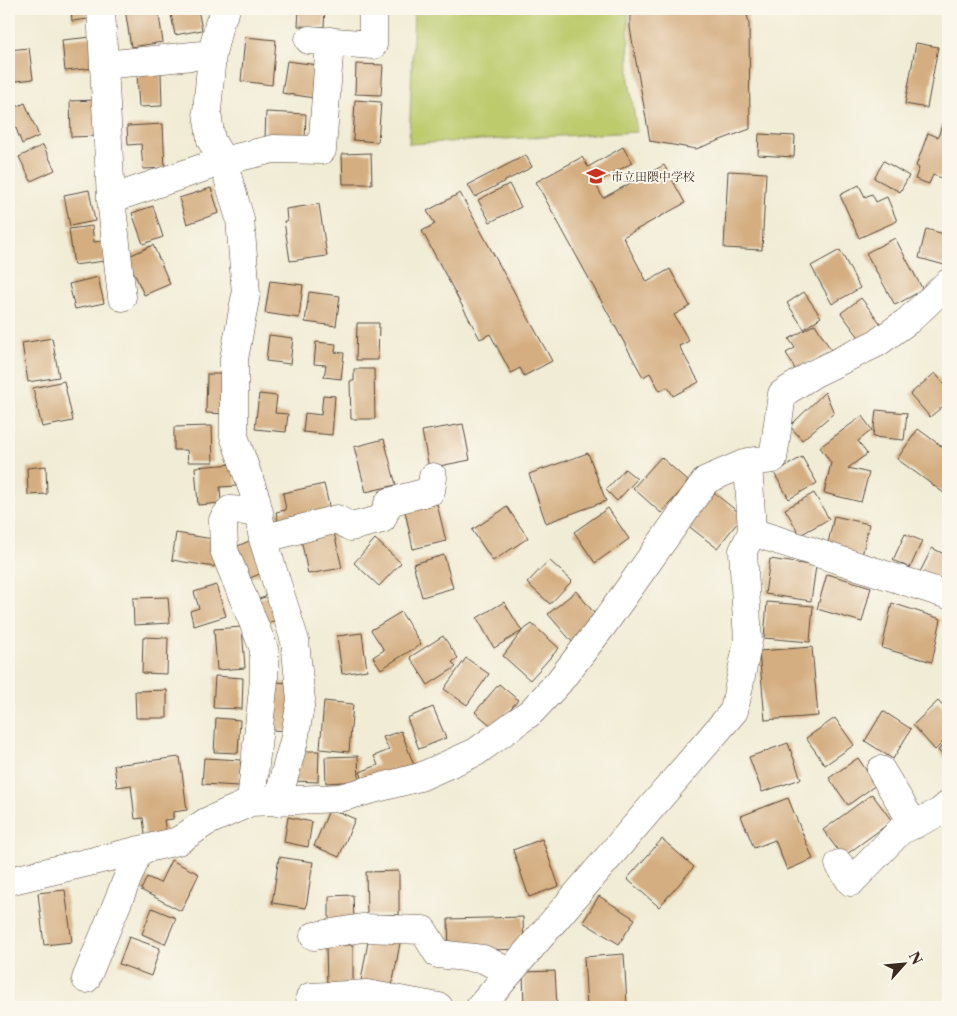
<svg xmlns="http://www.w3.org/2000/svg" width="957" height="1016" font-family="'Libre Caslon Text','Noto Serif JP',serif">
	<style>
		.green { fill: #bdcb6d; stroke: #7c7a46 }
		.building { fill: #d4ae81 }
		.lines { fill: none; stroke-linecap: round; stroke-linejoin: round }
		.minor-casing { stroke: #564739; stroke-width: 29 }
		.minor { stroke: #fff; stroke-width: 28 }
		.labels { text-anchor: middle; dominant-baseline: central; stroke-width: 4; stroke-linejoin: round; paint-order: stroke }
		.poi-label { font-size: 12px; fill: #3b2a1e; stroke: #fbf7ec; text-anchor: start }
	</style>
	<rect width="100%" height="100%" fill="#fbf7ec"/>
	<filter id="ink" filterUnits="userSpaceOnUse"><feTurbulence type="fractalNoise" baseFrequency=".02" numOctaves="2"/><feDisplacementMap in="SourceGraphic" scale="10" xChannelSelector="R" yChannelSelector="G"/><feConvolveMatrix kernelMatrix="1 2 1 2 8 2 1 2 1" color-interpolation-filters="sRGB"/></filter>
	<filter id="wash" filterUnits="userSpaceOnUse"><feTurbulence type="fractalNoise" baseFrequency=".0096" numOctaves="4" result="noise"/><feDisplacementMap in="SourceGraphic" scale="20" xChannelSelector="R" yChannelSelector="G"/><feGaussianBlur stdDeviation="1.12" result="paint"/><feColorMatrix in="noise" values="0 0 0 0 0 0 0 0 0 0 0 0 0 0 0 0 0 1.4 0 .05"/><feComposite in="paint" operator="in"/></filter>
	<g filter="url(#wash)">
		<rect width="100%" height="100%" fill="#f1ecd5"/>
		<path class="green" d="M414,9H628L629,81L637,132L409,144Z"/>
		<g id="blocks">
			<path class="building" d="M71,9H86L88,19L72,21Z
				M125,9H158L163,42L131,47Z
				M170,9H198L202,30L175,35Z
				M266,9H293V11L266,10Z
				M299,9H325L324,27L298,26Z
				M630,9H746L749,24L750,129L696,149L650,141L630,28Z
				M92,37L94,68L65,71L62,40Z
				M245,37L276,40L272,85L241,81Z
				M916,43L938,47L927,108L905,104Z
				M29,48L33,79L9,82V50Z
				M287,61L318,65L314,98L282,93Z
				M356,64L383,65L381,95L355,94Z
				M161,73L162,106L139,107L137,74Z
				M96,100L97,136L71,137L70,101Z
				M355,100L381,102L378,142L353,140Z
				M25,103L39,136L22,144L9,110Z
				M266,112L306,114L305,140L265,138Z
				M946,112L948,113V180L933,175L929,184L915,179L919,168L916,166L928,133L938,137Z
				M163,124L165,168L143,169L141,144L128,145L127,126Z
				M759,134L795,136L794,157L758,155Z
				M43,145L55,170L31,181L19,157Z
				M623,147L632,163L595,183L603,198L664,165L685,203L623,237L647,282L670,269L690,306L674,315L689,341L679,346L699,382L673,396L668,387L660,391L650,373L643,377L536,182L582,157L588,167Z
				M371,153L372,184H343L342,154Z
				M526,155L532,167L475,197L468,185Z
				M884,161L909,176L900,192L874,178Z
				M728,171L766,173L762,250L724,248Z
				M509,184L521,207L490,222L478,200Z
				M859,185L865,197L872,194L876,202L887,197L897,221L859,238L840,195Z
				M211,188L219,213L187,224L179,198Z
				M89,190L95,221L70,226L64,195Z
				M460,193L552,361L524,376L520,368L511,373L490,334L480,339L422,231L435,224L427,211Z
				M319,204L327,256L290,261L284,221H287L286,209Z
				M153,206L163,237L143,244L132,213Z
				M92,226L94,242L102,241L105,261L74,265L69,229Z
				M926,229L948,235V266L919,258Z
				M895,238L923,290L895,305L866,253Z
				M153,245L170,284L144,295L127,257Z
				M840,250L860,288L832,304L811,266Z
				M98,277L104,303L75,309L69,284Z
				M270,281L303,285L299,318L265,313Z
				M309,292L340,296L336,326L305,322Z
				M804,292L821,317L804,329L787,303Z
				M861,298L881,324L861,340L841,313Z
				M357,323H379L378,360H356Z
				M815,324L831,350L795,369L786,353L795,348L789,339Z
				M269,335L293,338L290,364L266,361Z
				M52,338L59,377L28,382L22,343Z
				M316,342L336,344L335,352L344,353L341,379L324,377L326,365L314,364Z
				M354,369H374L375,419H351L350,381H354Z
				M935,373L948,389V402L930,417L910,394Z
				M207,374H229L228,414L206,413Z
				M64,381L73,421L42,427L33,388Z
				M825,392L834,413L802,440L790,426Z
				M259,394L277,396L275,413L288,414L286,432L255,429Z
				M323,395L335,396L332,435L303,432L305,413L321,415Z
				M876,410L907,413L904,440L873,437Z
				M862,416L872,430L858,441L867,454L848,468L869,473L861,502L824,493L831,463L820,447Z
				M463,424L470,460L429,468L422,431Z
				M212,426L213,462H188L187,450H174V427Z
				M918,429L948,451V496L897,459Z
				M384,439L396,485L366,492L354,447Z
				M588,453L606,501L546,523L529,474Z
				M661,457L689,482L661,513L633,488Z
				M802,457L817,483L789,499L774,473Z
				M234,464L236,486L220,487L221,503L198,505L195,467Z
				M46,466L47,494L28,495L27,468Z
				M625,469L637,479L617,501L606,490Z
				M324,484L331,514L279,526L276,512L286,510L283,493Z
				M713,492L743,516L717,548L687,525Z
				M814,493L829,519L800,535L785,509Z
				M437,504L446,541L413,549L405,511Z
				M507,507L528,538L493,561L472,530Z
				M608,508L629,539L595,563L574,532Z
				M834,516L869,524L862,556L827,548Z
				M333,528L342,568L308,574L300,534Z
				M176,533L219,540L214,567L172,560Z
				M905,534L922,541L910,568L893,560Z
				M254,539L267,571L245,580L233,548Z
				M375,539L401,563L379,586L354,563Z
				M932,548L948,556V588L919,574Z
				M444,555L453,588L422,597L413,564Z
				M770,559L816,566L811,601L765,594Z
				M549,560L572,581L550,604L527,583Z
				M827,574L871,587L862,622L817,609Z
				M216,585L226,616L194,626L190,611L199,608L194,592Z
				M576,591L600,620L573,643L548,614Z
				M274,594L283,618L265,624L256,600Z
				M168,597L170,623L134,625L133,598Z
				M504,602L522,631L494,648L477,618Z
				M767,602L813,606L810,642L764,638Z
				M892,603L941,619L932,662L882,648Z
				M401,612L421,644L381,669L373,657L384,650L371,630Z
				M532,624L559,648L530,680L503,656L522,631Z
				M242,627L245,668L217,670L214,629Z
				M362,633L367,670L342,674L337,636Z
				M443,636L458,658L452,662L456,667L428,685L410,657Z
				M143,637L168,638L167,674L142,673Z
				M812,647L818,716L765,720L759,651Z
				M466,658L489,674L467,705L444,689Z
				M215,676L243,678L242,709L213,708Z
				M274,682L291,683L289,731L271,730Z
				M499,684L518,700L494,728L475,712Z
				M167,690V718H136L135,691Z
				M324,701L353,704L349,752L320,749Z
				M938,701L948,712V737L935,750L913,725Z
				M433,707L446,738L419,749L407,718Z
				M883,711L911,729L893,759L865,741Z
				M216,718L240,720L238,753L214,752Z
				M835,718L854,745L825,765L806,738Z
				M401,731L415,768L366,786L360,772L378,765L374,756L389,750L383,737Z
				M948,741V762L938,750Z
				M788,743L801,779L762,792L749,757Z
				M295,751H319L318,782L294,781Z
				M358,756L359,781L326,783L325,757Z
				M180,757L187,810L173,812V819L164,820L166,832L146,842L143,818L135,819L131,785L117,787L114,765Z
				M204,758L241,760L239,786L202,784Z
				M858,758L876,785L848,805L829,778Z
				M872,794L892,821L843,857L823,830Z
				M788,798L813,859L787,870L775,840L754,848L741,816Z
				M330,808L355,819L339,857L314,846Z
				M288,817L312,822L308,847L284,842Z
				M542,839L559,886L529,897L513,850Z
				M662,839L694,867L659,907L627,879Z
				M279,857L313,862L306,908L272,903Z
				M171,860L199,874L181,911L141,890L147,877L160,883Z
				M399,871V915H367L366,872Z
				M65,890L72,942L44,945L38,893Z
				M353,895L354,920L329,921V896Z
				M599,896L635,919L619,944L583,922Z
				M152,908L176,918L165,944L142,934Z
				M523,917L524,949L449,951L448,919Z
				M369,936L400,943L391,992L360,986Z
				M129,937L160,948L151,976L119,964Z
				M326,945H353V986L327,987Z
				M624,954L627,1004L587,1007L584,957Z
				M555,971L557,1006L524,1007L523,972Z"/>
		</g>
	</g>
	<g filter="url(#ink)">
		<use href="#blocks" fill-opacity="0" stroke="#564739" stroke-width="1"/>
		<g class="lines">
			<g class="minor-casing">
				<path id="minor" d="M101,9L111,199L122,297
					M226,9L219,24L212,54L207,112L211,140L223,161L240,219L246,294L234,359V436L256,499L263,539L295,641L301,700L294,741L277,802
					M309,40L373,45V9
					M104,65L212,54
					M111,199L223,161L273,149L322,150L330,41
					M752,532L948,595
					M263,539L337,519L351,527L382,519L389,502L431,491L433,477
					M881,770L914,825
					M251,802L264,680V649L224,550L223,520L230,510L259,512
					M839,864L851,882L900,831L940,812L948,805
					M9,881L178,841L206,822L251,802L339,798L420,777L476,752L531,712L558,683L603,625L706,480L748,462L773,459L782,394L813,374L877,343L909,320L948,283
					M314,936L362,928L423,930L438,954L483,959L509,972
					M86,979L139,850
					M310,997L367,994L439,1007
					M480,1007L734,711L748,641L743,551L752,532L748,462"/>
			</g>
			<use href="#minor" class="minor"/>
		</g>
	</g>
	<defs>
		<g id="school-bare" transform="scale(1.5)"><path d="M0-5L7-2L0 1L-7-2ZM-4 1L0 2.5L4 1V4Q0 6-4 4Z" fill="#c8321e" stroke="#fbf7ec" stroke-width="2.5" paint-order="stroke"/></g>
	</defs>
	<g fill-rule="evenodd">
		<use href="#school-bare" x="596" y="176"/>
	</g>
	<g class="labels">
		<g class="poi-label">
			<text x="611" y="176">市立田隈中学校</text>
		</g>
	</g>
	<rect width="957" height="1016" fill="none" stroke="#fbf7ec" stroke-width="30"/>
	<g transform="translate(904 964) rotate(63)" stroke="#fbf7ec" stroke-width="4" paint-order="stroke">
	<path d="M0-4L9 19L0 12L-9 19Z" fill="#3b2a1e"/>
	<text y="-8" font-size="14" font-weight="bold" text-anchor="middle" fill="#3b2a1e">N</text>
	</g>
</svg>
